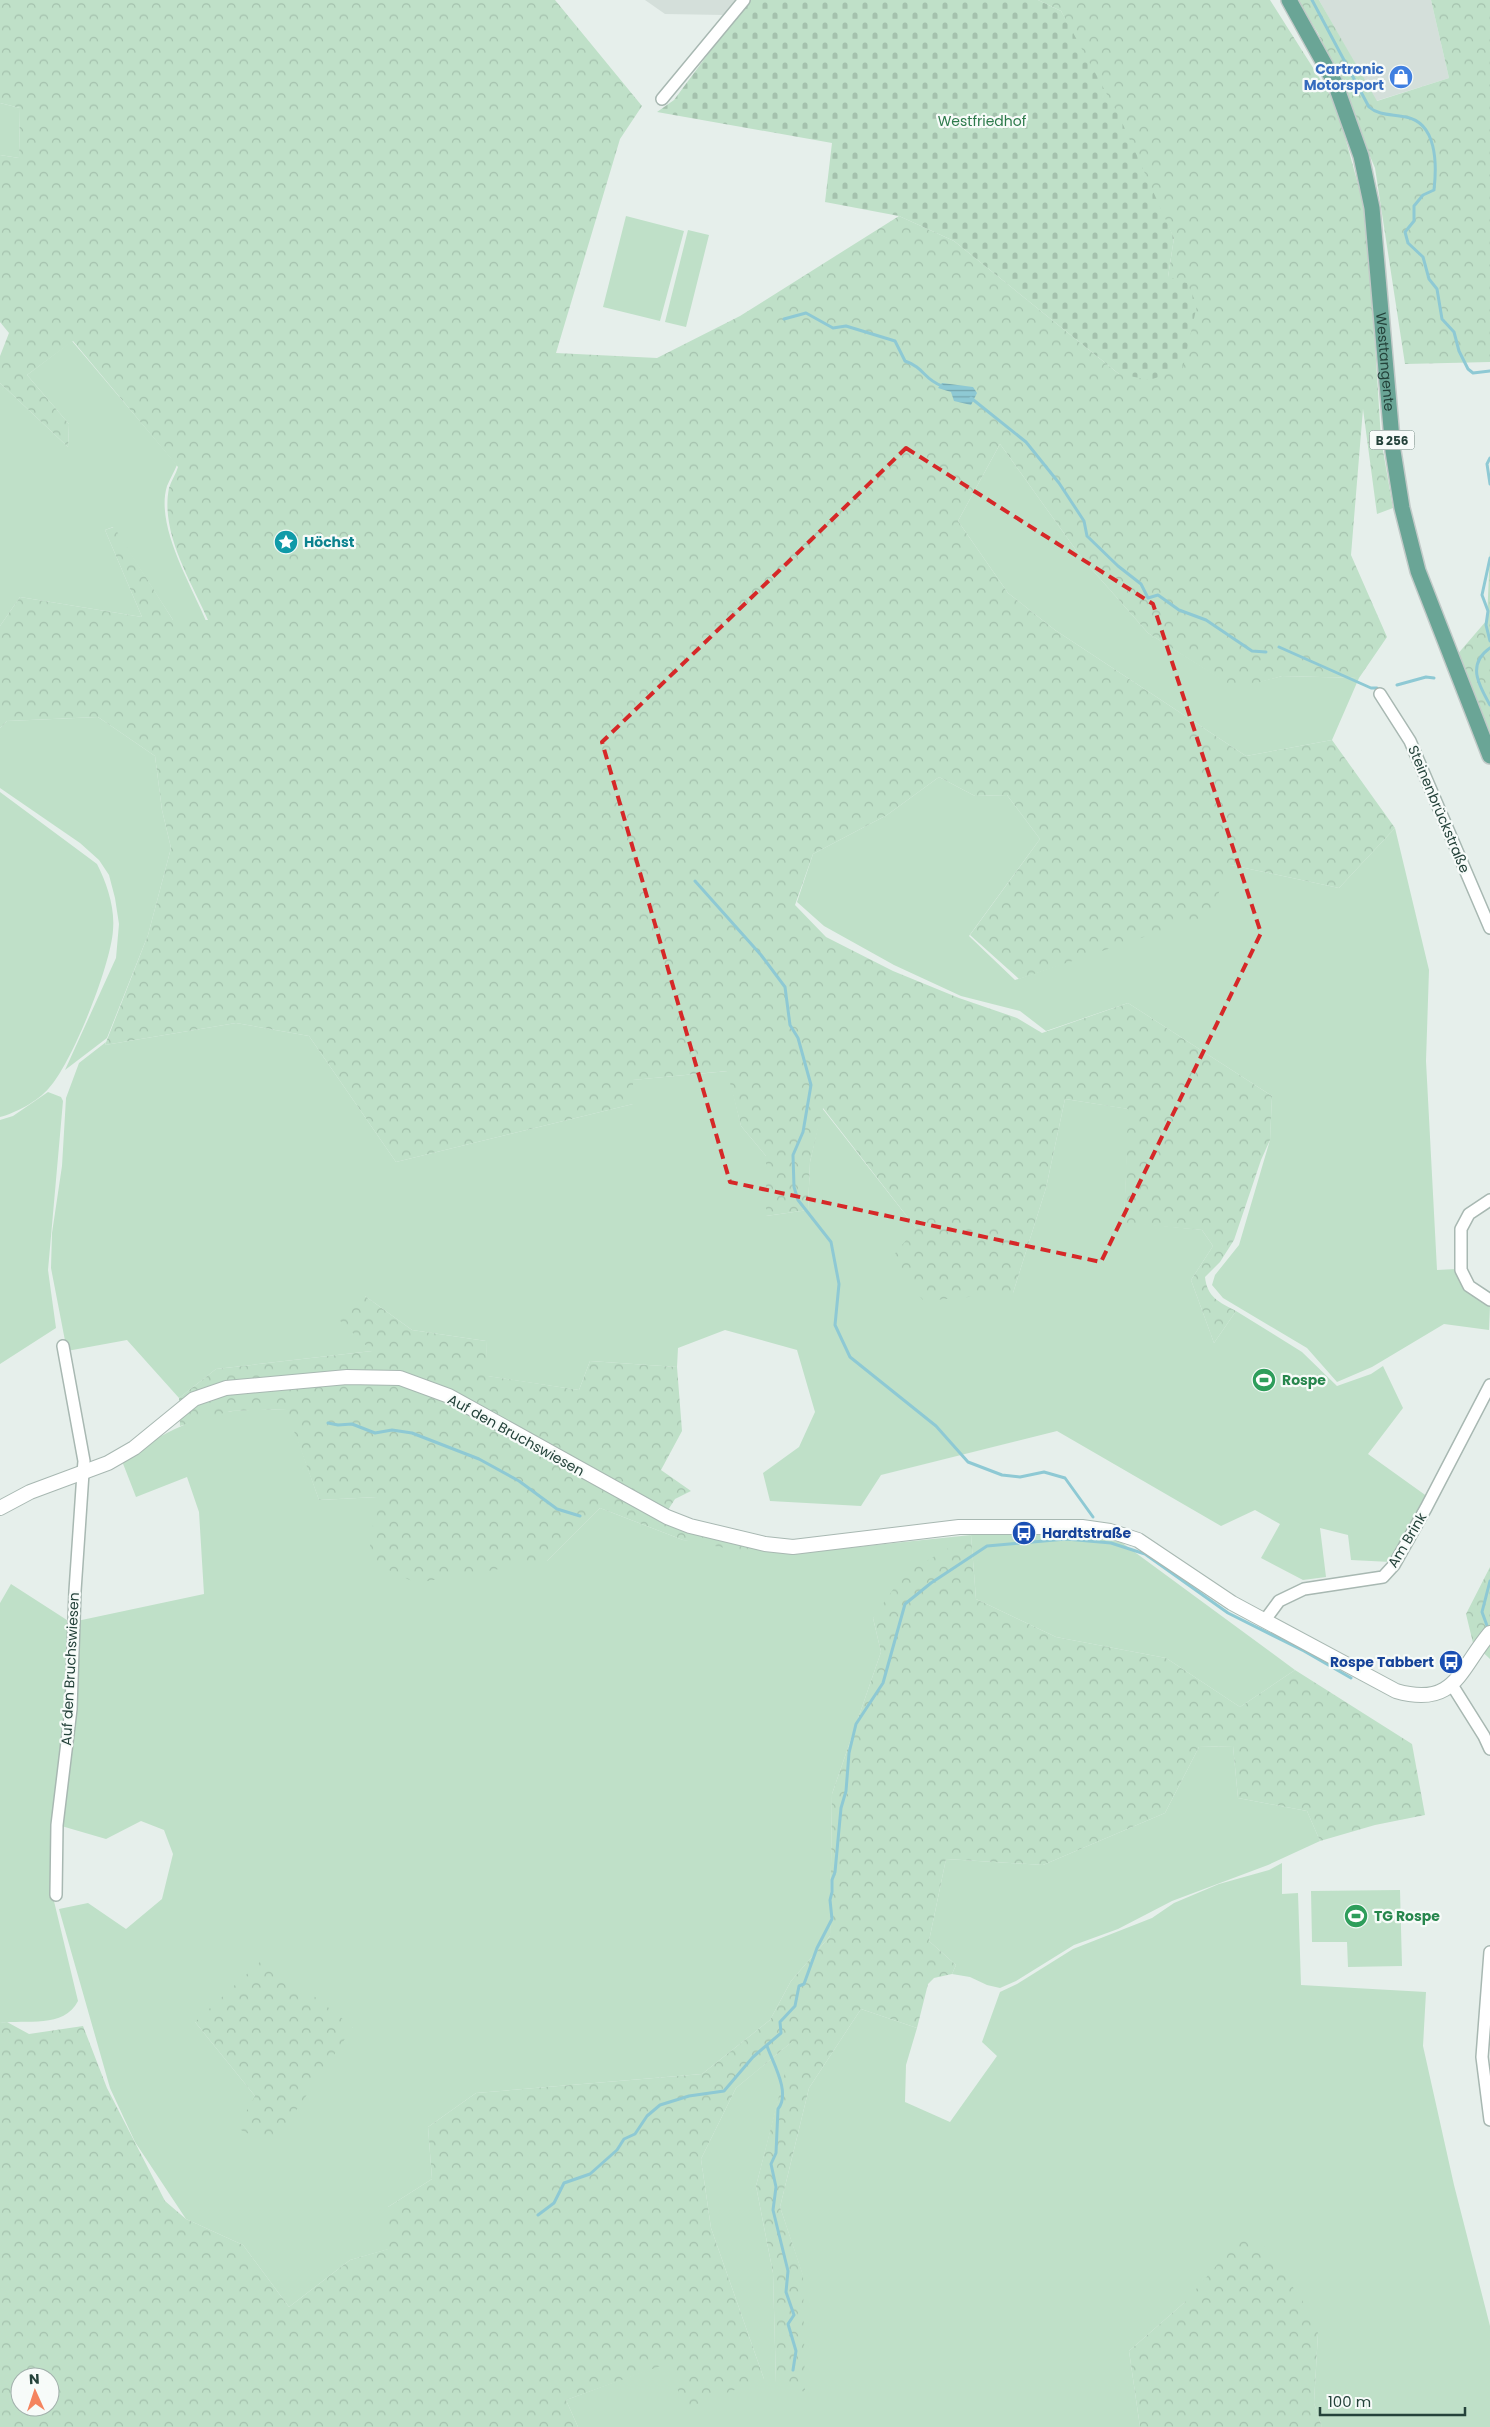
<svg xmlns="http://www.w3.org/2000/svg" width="1490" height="2427" font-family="Poppins,sans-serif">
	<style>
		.built { fill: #d4dfda }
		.grass { fill: #bfe0c8; fill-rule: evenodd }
		.forest { fill: url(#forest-crowns); fill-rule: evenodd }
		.cemetery { fill: url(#cemetery-stones) }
		.water { fill: url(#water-rules) }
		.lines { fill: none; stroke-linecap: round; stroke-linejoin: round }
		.stream { stroke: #8ec9d4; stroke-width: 3 }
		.minor-casing { stroke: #a8b8b2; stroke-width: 14 }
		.tertiary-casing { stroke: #a8b8b2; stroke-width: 16 }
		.primary-casing { stroke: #c2cac8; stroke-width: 18 }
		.minor { stroke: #fff; stroke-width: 11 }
		.tertiary { stroke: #fff; stroke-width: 14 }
		.primary { stroke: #6aa596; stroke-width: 15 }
		.marked { fill: none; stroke: #d62828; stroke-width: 4; stroke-dasharray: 10 6; stroke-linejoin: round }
		.labels { text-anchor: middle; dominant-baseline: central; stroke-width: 4.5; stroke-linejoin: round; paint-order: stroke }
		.shield { fill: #f7fbf9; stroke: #637a73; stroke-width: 1 }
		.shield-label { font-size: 12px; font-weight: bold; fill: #24423a }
		.shop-label { font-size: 14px; font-weight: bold; fill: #366cbe; stroke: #f7fbf9; text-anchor: end }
		.park-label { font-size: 14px; fill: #2d7a4b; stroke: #f7fbf9 }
		.street-label { font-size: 14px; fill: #24423a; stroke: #f7fbf9 }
		.culture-label { font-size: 14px; font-weight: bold; fill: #0d838f; stroke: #f7fbf9; text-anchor: start }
		.leisure-label { font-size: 14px; font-weight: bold; fill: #27864d; stroke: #f7fbf9; text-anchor: start }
		.transit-label { font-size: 14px; font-weight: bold; fill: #164399; stroke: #f7fbf9; text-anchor: start }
	</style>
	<defs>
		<pattern id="forest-crowns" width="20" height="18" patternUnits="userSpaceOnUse" patternTransform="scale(1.25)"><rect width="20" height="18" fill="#bfe0c8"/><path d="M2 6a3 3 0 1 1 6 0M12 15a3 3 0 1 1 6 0" fill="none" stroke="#a4c1ad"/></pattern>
		<pattern id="cemetery-stones" width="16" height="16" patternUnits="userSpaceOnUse" patternTransform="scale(1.25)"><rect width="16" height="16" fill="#bfe0c8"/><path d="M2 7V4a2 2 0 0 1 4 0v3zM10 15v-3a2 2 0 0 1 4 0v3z" fill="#a4c1ad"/></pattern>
		<pattern id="water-rules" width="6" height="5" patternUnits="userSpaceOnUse" patternTransform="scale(1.25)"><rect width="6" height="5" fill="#8ec9d4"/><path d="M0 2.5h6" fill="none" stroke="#74a5ad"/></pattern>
	</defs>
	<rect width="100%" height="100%" fill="#e6efeb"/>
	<path class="built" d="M645,0H737L724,15L665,14Z
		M1319,0H1431L1449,78L1376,101Z"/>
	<path class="grass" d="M0,103L20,108L19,158L0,155Z
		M626,216L684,231L660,321L603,307Z
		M688,230L709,235L686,327L665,322Z
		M72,341L177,465C174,472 170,479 167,486C155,526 191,584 206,621L173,620L113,527L105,530L142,617L20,597L0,626V383L68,447L69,424L27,375Z
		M1000,444L1081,557L1148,633L1236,688L1282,676L1359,678L1332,740L1246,756L1055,630L1008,593L958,521Z
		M98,717L155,756L162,810L171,848L148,935L107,1038L65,1070L116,958L119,924L115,898L109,875L99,860L80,843L0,788V728L7,721Z
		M939,777L975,796L1007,795L1040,839L969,936L1015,980L1096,952L1231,865L1339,888L1395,828L1429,970L1426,1061L1437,1270L1456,1269C1461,1289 1473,1296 1490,1306L1489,1330L1444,1324L1372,1367L1337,1382L1307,1348L1223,1298L1212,1285L1215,1275L1239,1245L1270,1140L1272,1096L1128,1003L1046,1031L1020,1011L961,996L894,965L824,926L797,902L813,854L887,815Z
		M0,792L97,864C107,884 115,907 113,930C111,965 72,1063 49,1088C38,1101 16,1113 0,1117Z
		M236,1023L309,1036L396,1162L633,1104L632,1080L728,1071L741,1126L766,1156V1216L808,1210L810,1162L822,1108L916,1228L1013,1293L1046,1188L1065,1099L1129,1109L1124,1222L1202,1230L1213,1246L1191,1280L1214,1343L1236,1311L1302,1352L1337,1386L1371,1374L1383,1366L1403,1408L1368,1454L1428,1497L1391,1562L1351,1560L1348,1535L1320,1528L1326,1577L1303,1580L1261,1558L1280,1524L1255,1510L1221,1526L1057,1431L881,1475L861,1506L770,1501L763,1473L799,1447L815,1412L797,1350L725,1330L678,1348L677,1367L590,1361L579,1390L487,1376L486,1341L412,1330L365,1296L372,1351L216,1369L179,1398L127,1340L67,1351L51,1268L52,1233L62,1166L66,1098L79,1063L106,1042L105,1045Z
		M48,1092L61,1097L63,1101L48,1270L56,1328L0,1364V1120L13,1116Z
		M287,1409L319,1500L377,1497L547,1561L600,1508L683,1540L750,1546L786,1552L827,1550L971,1535L1068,1534L1121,1542L1295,1670L1240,1707L1166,1658L1056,1637L976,1599L971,1535L873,1618L881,1652L832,1794L830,1936L791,1981L770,2020L702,2074L476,2093L428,2127L432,2179L388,2207L389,2249L350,2260L289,2307L243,2245L186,2219L135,2142L110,2088L59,1909L88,1903L126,1929L162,1899L173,1854L164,1830L141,1821L106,1839L58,1825L77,1621L204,1594L199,1512L187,1477L136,1497L122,1461C153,1439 194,1415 233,1411C250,1409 269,1410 287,1409ZM195,2022L353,2027L255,2096Z
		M11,1584L70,1622L71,1648L53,1897L78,2001C64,2029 26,2019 0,2023V1603Z
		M1233,1746L1238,1798L1307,1811L1320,1841L1268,1865L1172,1901L1118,1929L1074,1945L1016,1981L1000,1988L987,1985L970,1977L952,1974L956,1965L929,1941L946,1859L1043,1865L1165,1813L1199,1747Z
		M1282,1863V1894L1298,1893L1301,1985L1426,1992L1423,2046L1454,2185L1490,2326V2427H1322L1314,2403L1318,2333L1185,2302L1129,2351L1140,2427H578L566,2400L669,2362L764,2379L711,2228L701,2159L736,2088L794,2040L756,2186L773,2273L776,2383L803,2276L780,2207L809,2088L861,2009L917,2028L906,2065L905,2102L950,2122L997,2056L982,2042L1000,1992L1017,1984L1073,1949L1152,1918L1174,1903L1219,1884L1269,1870Z
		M1400,1890L1402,1966L1348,1967L1347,1942H1312L1311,1891Z"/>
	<path class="forest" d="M0,0H555L642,106L620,139L556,353L657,358L740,316L899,216L954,241L1119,374L1168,277L1174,238L1061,11L1038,0H1270L1336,104L1367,217L1381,439L1393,508L1377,514L1363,409L1351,555L1387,637L1359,678L1282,676L1236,689L1148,633L1081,557L1000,444L958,521L1008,593L1055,630L1246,756L1332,740L1395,828L1339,888L1231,865L1209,915L1019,979L970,935L1040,839L1007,795L975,796L939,777L887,815L813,854L795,905L826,937L893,971L959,998L1017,1018L1042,1033L1128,1003L1272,1096L1270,1140L1261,1160L1234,1240L1220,1262L1205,1277C1207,1297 1219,1302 1236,1311L1214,1343L1191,1280L1213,1246L1202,1230L1124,1223L1128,1109L1065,1099L1046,1188L1013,1293L924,1301L888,1262L916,1228L823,1108L810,1162L808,1210L766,1216V1156L741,1126L727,1071L633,1080V1104L396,1162L309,1036L236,1023L105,1045L148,935L171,848L162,810L155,756L98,717L7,721L0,728V626L20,597L142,617L105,530L114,527L173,620H208C191,581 160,533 169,488C171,481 176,474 178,467L73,341L27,375L69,424L68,447L0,383V356L9,333L0,322V155L19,158L20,108L0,103Z
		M1297,0H1319L1377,101L1449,78L1431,0H1490V362L1405,364L1375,168L1318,33Z
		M1490,550V748L1456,656L1487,620Z
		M365,1296L412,1330L486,1341L488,1376L579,1390L590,1361L677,1367L682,1431L661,1470L691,1491L675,1499L661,1521L750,1546L752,1553L683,1540L600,1508L547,1561L416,1583L368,1560L377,1497L319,1500L286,1409L231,1411L180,1426L179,1398L216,1369L372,1351L336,1317Z
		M971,1535L976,1599L1056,1637L1166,1658L1240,1707L1295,1670L1412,1744L1425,1815L1375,1825L1320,1841L1307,1811L1238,1798L1233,1746L1199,1747L1165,1813L1043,1865L946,1859L929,1941L956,1965L952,1974L934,1978L928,1984L917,2028L861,2009L809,2088L780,2207L803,2275L805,2392L776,2383L773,2273L756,2186L793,2041L736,2088L701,2159L711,2228L764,2379L684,2409L669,2363L566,2400L578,2427H0V2023L7,2022L29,2034L83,2026L107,2088L165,2201L186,2219L243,2245L289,2307L350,2260L388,2249V2207L432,2179L428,2127L476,2093L702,2074L770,2020L791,1981L830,1936L832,1794L881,1652L873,1618L904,1574ZM20,2377H50V2407H20Z
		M1490,1567V1659L1473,1643L1466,1614Z
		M261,1961L315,1997L353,2027L272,2146L237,2128L255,2096L195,2022Z
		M1240,2238L1263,2245L1302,2300L1318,2333L1314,2403L1322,2427H1140L1129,2351L1185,2302Z"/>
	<path class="cemetery" d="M748,0H1038L1061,11L1120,118L1174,238L1168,277L1187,283L1197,305L1183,368L1150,380L1119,374L954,241L899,216L825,202L832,143L657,112L674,100Z"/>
	<path class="water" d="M942,383L973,387L977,393L971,405L954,401L951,392L938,388Z"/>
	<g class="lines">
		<path class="stream" d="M1312,0L1369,107C1379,116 1393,114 1406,117C1437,123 1437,164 1434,190L1423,195L1414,206V221L1405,232L1408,243L1423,257L1429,279L1437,289L1442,319L1454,332L1459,351L1468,369L1473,373L1490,371
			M784,319L806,313L833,328L846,326L895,341L905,361C925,368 923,379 942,386
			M971,398L1026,442L1059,483L1084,521L1087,536L1118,566L1141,584L1148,598L1158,595L1179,610L1206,620L1252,651L1266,652
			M1490,458L1487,464L1490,484
			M1490,558L1482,595L1488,611L1486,625L1490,641
			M1279,647L1371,688H1377
			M1490,648C1467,664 1478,684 1490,705
			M1397,685L1426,677L1434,678
			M695,881L761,955L785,987L790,1025L798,1038L811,1085L803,1132L793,1155L794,1187L798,1200L831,1242L839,1284L835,1325L850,1357L936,1426L968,1462L1002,1475L1020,1477L1044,1472L1065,1478L1093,1517
			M328,1423L338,1425L352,1424L375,1433L392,1430L412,1433L479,1459L519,1481L557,1509L580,1516
			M1489,1631L1482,1612L1490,1581
			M767,2046C773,2063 791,2093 778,2109L776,2153L771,2164L776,2187L773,2210L788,2271L786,2292L794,2315L788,2324L796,2351L793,2370
			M538,2215L554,2203L564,2183L590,2174L617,2150L624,2139L635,2134L647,2116L660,2105L689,2096L724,2091L753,2057L781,2033L780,2022L795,2006L799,1986L804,1984L817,1948L832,1919L830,1900L832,1892V1880L835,1872L841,1808L846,1791L849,1753L856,1724L883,1683L905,1604L931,1583L987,1546L1066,1539L1111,1543L1145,1554L1228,1613L1304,1651L1351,1678"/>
		<g class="minor-casing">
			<path id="minor" d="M662,99L744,0
				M1380,694L1410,741L1490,928
				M1490,1200L1469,1214L1461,1229V1270L1469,1286L1490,1300
				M1265,1620L1279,1601L1304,1589L1383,1577L1394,1565L1426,1508L1490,1385
				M1452,1685L1484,1736L1490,1749
				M56,1895L57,1825L71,1709L75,1591L83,1473L84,1461L63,1346
				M1490,1952L1482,2057L1490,2120"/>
		</g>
		<g class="tertiary-casing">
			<path id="tertiary" d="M0,1508L30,1492L108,1463L134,1448L194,1399L226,1388L347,1377L400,1378L449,1396L667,1517L690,1526L765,1544L793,1547L959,1527H1082L1110,1531L1138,1540L1232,1603L1396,1691C1455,1708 1459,1670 1490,1633"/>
		</g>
		<g class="primary-casing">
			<g id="primary">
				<path id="s1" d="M1289,0L1335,83L1361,156L1372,208L1393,451L1402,508L1418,571L1490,756"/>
			</g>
		</g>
		<use href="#minor" class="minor"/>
		<use href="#tertiary" class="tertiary"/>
		<use href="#primary" class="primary"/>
	</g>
	<path class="marked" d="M906,448L1153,604L1261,933L1101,1262L730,1182L602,742Z"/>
	<defs>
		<g id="shop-disc" transform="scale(1.25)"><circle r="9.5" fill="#3f7fe0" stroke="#f7fbf9"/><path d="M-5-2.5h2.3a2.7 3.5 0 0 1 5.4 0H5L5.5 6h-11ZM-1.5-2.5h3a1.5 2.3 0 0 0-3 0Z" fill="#fff"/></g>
		<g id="sight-disc" transform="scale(1.25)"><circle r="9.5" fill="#0f9aa8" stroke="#f7fbf9"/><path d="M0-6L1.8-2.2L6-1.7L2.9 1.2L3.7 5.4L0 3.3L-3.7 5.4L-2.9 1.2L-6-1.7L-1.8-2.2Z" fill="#fff"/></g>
		<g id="stadium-disc" transform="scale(1.25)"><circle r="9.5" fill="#2e9e5b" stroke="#f7fbf9"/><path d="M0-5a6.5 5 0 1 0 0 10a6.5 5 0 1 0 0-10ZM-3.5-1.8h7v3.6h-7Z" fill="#fff"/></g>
		<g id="bus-disc" transform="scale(1.25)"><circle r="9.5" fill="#1a4fb4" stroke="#f7fbf9"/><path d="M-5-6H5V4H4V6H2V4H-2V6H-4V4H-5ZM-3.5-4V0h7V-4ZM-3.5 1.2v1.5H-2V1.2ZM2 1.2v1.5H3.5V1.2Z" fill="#fff"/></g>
	</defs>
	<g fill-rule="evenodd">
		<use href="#shop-disc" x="1401" y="77"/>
		<use href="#sight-disc" x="286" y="542"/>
		<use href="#stadium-disc" x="1264" y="1380"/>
		<use href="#bus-disc" x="1024" y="1533"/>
		<use href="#bus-disc" x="1451" y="1662"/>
		<use href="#stadium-disc" x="1356" y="1916"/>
	</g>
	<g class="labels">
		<rect class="shield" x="1369.5" y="430.5" width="45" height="19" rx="4"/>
		<g class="shield-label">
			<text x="1392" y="440">B 256</text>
		</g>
		<g class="shop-label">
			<text x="1384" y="69">Cartronic<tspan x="1384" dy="16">Motorsport</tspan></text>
		</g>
		<g class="park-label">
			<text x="982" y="121">Westfriedhof</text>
		</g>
		<g class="street-label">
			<text stroke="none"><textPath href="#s1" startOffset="380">Westtangente</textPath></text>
			<text transform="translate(1439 809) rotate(67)">Steinenbrückstraße</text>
			<text transform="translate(516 1435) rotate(29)">Auf den Bruchswiesen</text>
			<text transform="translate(1407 1540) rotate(-59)">Am Brink</text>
			<text transform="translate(70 1669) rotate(-87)">Auf den Bruchswiesen</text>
		</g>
		<g class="culture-label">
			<text x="304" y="542">Höchst</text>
		</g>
		<g class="leisure-label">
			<text x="1282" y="1380">Rospe</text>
			<text x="1374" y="1916">TG Rospe</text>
		</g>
		<g class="transit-label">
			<text x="1042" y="1533">Hardtstraße</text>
			<text x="1434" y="1662" text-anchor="end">Rospe Tabbert</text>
		</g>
	</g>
	<g transform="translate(35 2392) rotate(357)"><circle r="24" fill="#f7fbf9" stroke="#a3b1ad"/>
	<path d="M0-4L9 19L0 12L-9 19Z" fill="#f4845f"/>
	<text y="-8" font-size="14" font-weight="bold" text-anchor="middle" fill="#24423a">N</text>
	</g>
	<path d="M1320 2407v8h145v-8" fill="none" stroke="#24423a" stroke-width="2.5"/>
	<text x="1328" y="2407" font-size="15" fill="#24423a" stroke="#f7fbf9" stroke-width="4" paint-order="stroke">100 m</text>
</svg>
